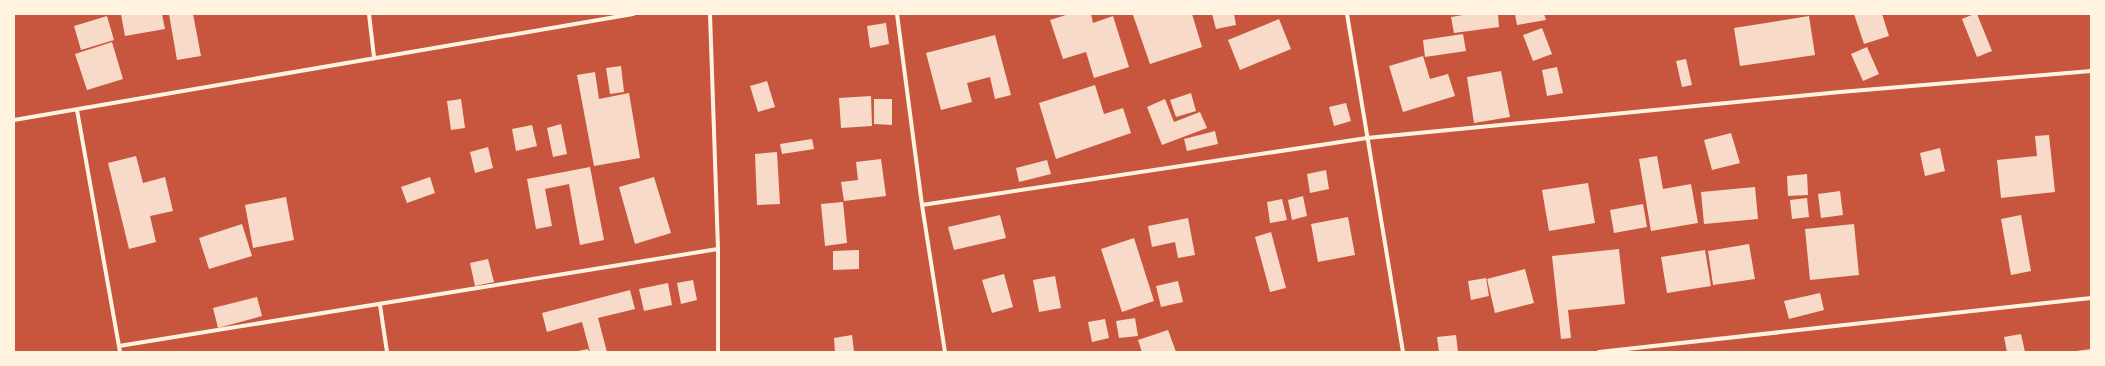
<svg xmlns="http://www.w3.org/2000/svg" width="2105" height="366" font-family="'Public Sans',sans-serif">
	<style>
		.building { fill: #f7dbc8 }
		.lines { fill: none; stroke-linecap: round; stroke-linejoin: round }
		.minor { stroke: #fff3e0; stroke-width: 4 }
	</style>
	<rect width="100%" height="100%" fill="#c8553d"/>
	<path class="building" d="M121,14H162L165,29L125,36Z
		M169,14H193L201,56L177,60Z
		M1069,14H1091L1093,23L1113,16L1129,67L1094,78L1086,52L1063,59L1050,20Z
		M1137,14H1192L1202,47L1150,64L1133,15Z
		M1212,14H1234L1236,25L1216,29Z
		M1469,14H1498L1499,27L1454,33L1451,17Z
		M1515,14H1544L1546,20L1517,25Z
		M1854,14H1882L1889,36L1864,44Z
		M1974,14H1977L1992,51L1977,57L1962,19Z
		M107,16L114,40L81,50L74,26Z
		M1809,16L1815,55L1740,66L1734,28Z
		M1279,19L1291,49L1240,70L1228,40Z
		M886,23L889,44L870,48L867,26Z
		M1542,28L1552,54L1533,61L1523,35Z
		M1463,34L1466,51L1425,57L1423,40Z
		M995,35L1011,95L995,99L990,77L967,83L972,102L941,110L926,53Z
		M112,42L123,79L87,90L75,54Z
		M1867,47L1879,74L1863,81L1851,54Z
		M1423,56L1430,79L1448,74L1455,96L1403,112L1389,66Z
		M1686,59L1692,85L1682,87L1676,61Z
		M621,66L624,92L610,94L606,68Z
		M1557,67L1563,93L1547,96L1542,70Z
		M1501,71L1510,117L1474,123L1467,77Z
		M595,72L599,99L629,93L640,158L594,166L577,75Z
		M767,81L775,107L758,112L750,86Z
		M1095,85L1104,114L1123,108L1131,133L1056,159L1039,103Z
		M1191,93L1196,111L1176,117L1170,100Z
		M871,96L872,126L841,128L839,98Z
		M461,99L465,128L451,130L447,101Z
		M874,99H892V125L874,124Z
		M1165,99L1174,122L1200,112L1207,128L1162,145L1147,107Z
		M1346,103L1351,121L1334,126L1329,107Z
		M561,124L567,154L553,157L547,128Z
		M532,125L537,146L516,151L512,129Z
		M1215,131L1218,144L1187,151L1184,139Z
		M1731,133L1740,163L1712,170L1704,140Z
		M2049,135L2055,192L2001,198L1997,160L2037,156L2035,136Z
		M812,139L814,149L782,154L780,144Z
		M488,147L493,168L475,173L470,152Z
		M1940,148L1945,171L1925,176L1920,153Z
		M777,152L780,204L757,205L755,154Z
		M136,156L143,183L165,177L173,211L150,216L156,242L129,249L108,163Z
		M1657,156L1663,189L1691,184L1698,223L1651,231L1639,159Z
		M881,159L886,196L844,201L841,182L858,180L856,162Z
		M1047,160L1051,174L1019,182L1016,168Z
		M590,167L604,240L580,245L569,184L545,189L552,226L536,229L527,179Z
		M1326,170L1329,189L1310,193L1307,174Z
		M1807,174L1808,195L1788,196L1787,176Z
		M430,177L435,193L407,203L401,187Z
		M654,177L671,233L635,244L619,187Z
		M1588,183L1595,223L1549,231L1542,190Z
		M1755,187L1758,219L1704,224L1701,192Z
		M1840,191L1843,215L1821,218L1818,194Z
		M1303,196L1307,216L1292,220L1288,200Z
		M286,197L294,240L253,248L245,205Z
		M1807,198L1809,217L1792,219L1790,200Z
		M1282,199L1287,220L1270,223L1267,202Z
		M843,202L847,243L825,246L821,204Z
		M1643,204L1647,227L1614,233L1610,210Z
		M1000,215L1006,238L954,250L948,227Z
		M2021,215L2031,271L2011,275L2001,219Z
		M1348,217L1355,255L1318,262L1311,224Z
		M1188,218L1195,255L1178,258L1175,242L1152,247L1148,226Z
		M242,224L252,256L209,269L199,238Z
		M1854,224L1859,275L1810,280L1805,229Z
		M1271,232L1286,288L1270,292L1255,237Z
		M1134,238L1154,301L1122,312L1101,249Z
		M1749,244L1755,279L1713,285L1708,251Z
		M1619,249L1625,304L1568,310L1571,338L1561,339L1552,256Z
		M859,250V269L833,270V251Z
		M1705,250L1711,286L1667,293L1661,257Z
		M488,259L494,282L475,286L470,263Z
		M1525,269L1534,303L1495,313L1487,279Z
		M1004,274L1013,307L992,313L982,280Z
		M1055,276L1061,308L1039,312L1033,280Z
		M1486,278L1489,296L1471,300L1468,281Z
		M693,280L697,300L681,304L677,283Z
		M1178,281L1183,302L1161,307L1156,286Z
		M668,283L672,305L644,311L639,289Z
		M630,290L635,309L598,318L607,352H590L582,322L547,332L542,313Z
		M1820,293L1824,310L1789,319L1784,301Z
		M257,297L262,316L218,328L213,308Z
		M1135,318L1138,336L1119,338L1116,321Z
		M1105,319L1109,338L1092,342L1088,322Z
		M1168,330L1176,352H1142L1138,340Z
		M2021,334L2025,352H2007L2004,337Z
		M852,335L854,352H835L834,338Z
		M1456,335L1458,352H1439L1437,337Z
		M588,349L589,352H578V351Z
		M2091,349V352H2076V351Z"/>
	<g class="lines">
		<path class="minor" d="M369,14L374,57
			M710,14L718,249V352
			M897,14L922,205L945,352
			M1347,14L1403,352
			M77,110L120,352
			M14,120L633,14
			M922,205L1367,138L1840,92L2091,71
			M380,305L387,352
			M119,346L718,249
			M1599,352L2091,298"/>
	</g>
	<rect width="2105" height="366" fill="none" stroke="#fff3e0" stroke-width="30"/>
</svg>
